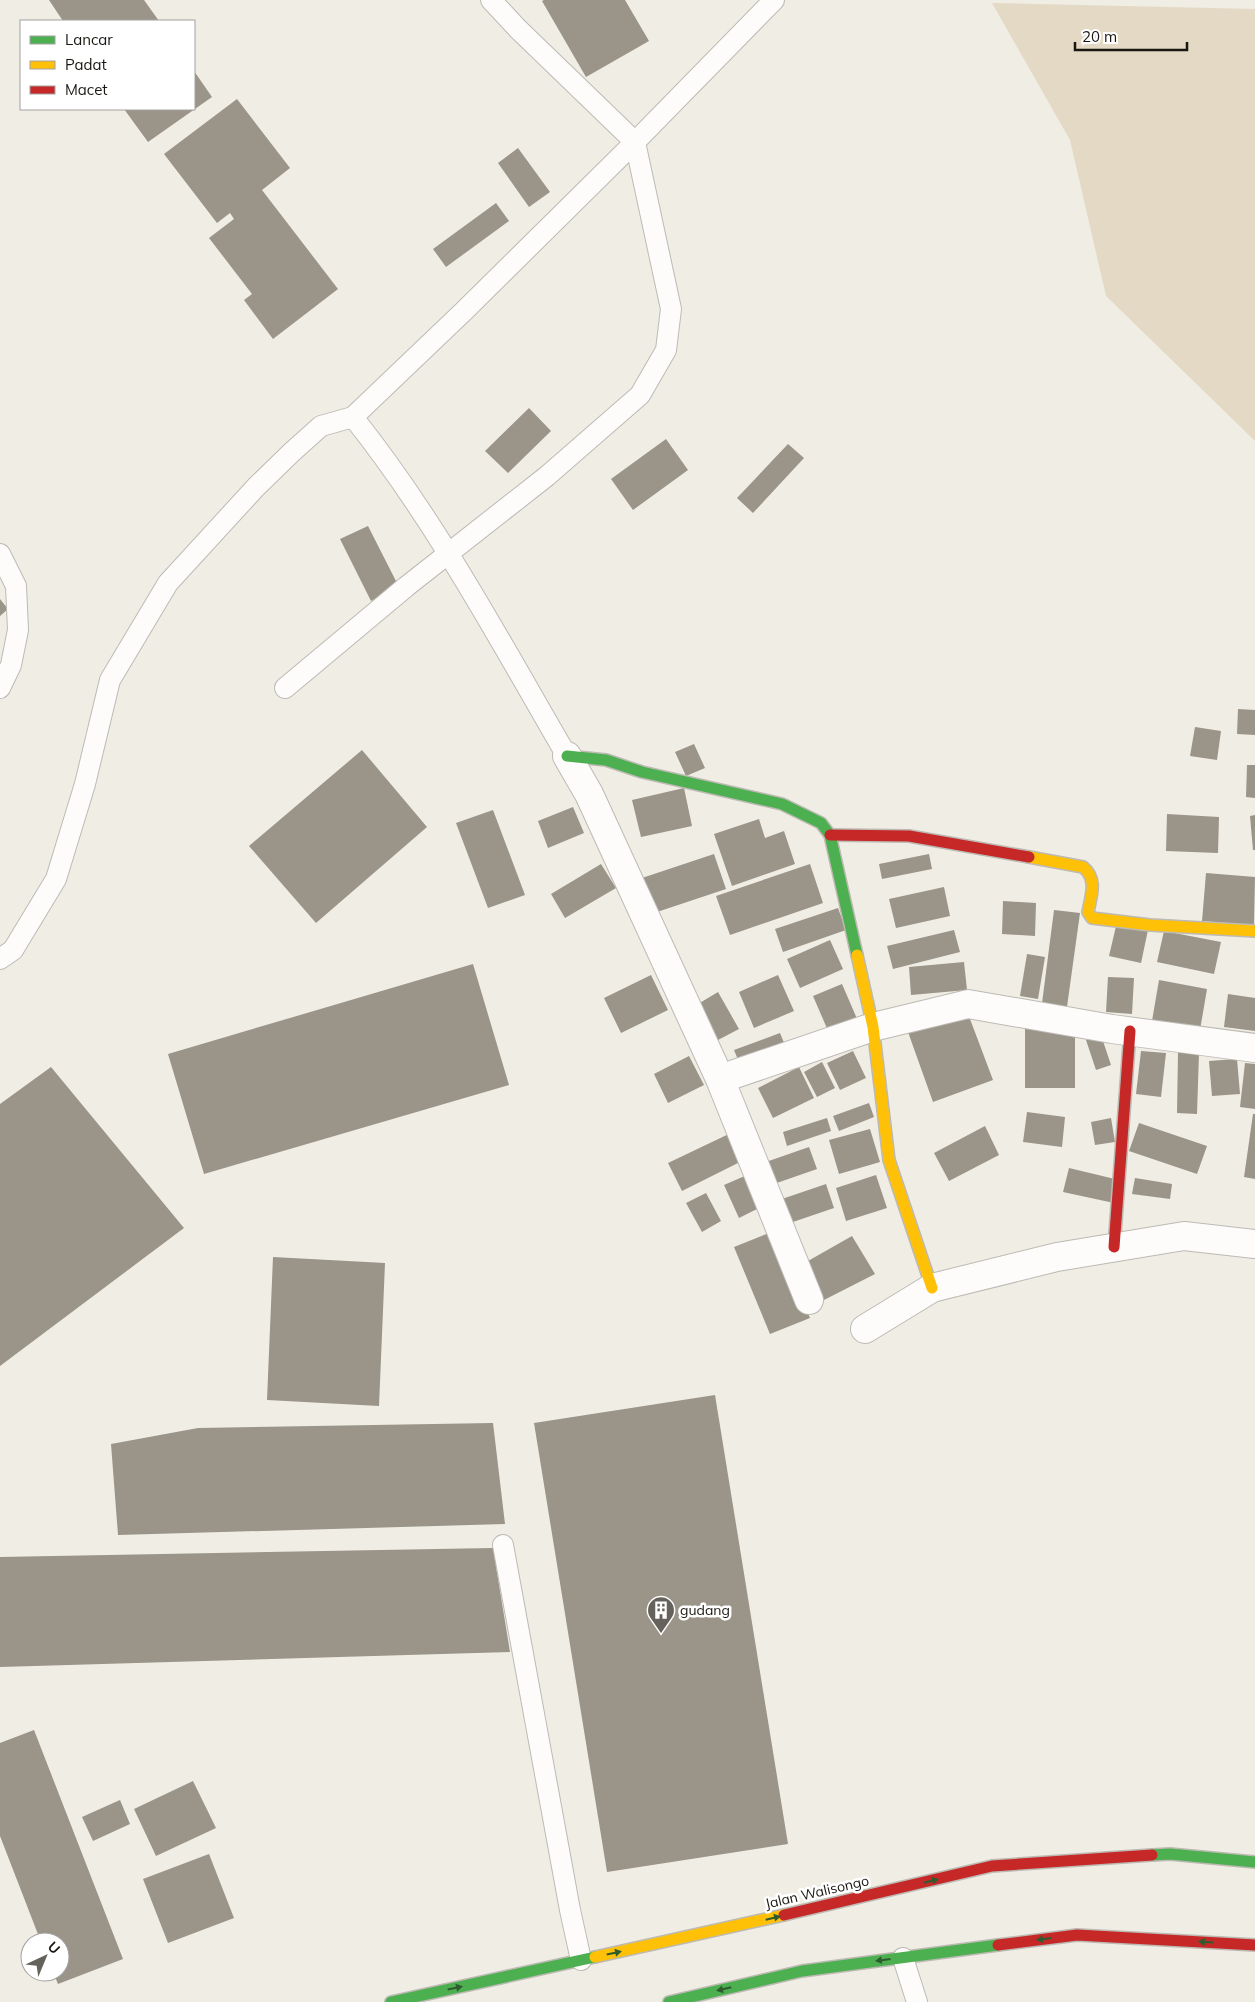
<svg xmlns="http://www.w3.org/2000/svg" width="1255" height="2002" font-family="Mulish,sans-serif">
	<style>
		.green { fill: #e4d9c4 }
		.building { fill: #9a9489 }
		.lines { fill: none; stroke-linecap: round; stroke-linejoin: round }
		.lane-casing { stroke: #bdbab4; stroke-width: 22 }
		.street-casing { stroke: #bdbab4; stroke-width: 30 }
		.fast-casing { stroke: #bdbab4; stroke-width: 14 }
		.slow-casing { stroke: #bdbab4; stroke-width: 14 }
		.jam-casing { stroke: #bdbab4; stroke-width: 14 }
		.lane { stroke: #fdfcfb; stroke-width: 20 }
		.street { stroke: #fdfcfb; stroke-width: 28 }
		.fast { stroke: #4caf50; stroke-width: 11 }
		.slow { stroke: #ffc107; stroke-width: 11 }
		.jam { stroke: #c62828; stroke-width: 11 }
		.oneway { fill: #305b2e }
		.labels { text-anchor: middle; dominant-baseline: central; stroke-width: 5; stroke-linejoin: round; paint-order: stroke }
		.poi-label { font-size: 14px; fill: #1a1713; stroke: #fff; text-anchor: start }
		.street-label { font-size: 14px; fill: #1a1713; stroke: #fff }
	</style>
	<rect width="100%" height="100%" fill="#f0ede5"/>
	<path class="green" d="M992,3L1255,9V441L1106,296L1070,140Z"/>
	<path class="building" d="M49,0H144L159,21H63Z
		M544,0H625L649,41L586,77L542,1Z
		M194,71L212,97L148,142L124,109H194Z
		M237,99L290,168L262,190L338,289L273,339L244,300L252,294L209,238L234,219L230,213L217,223L164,154Z
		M518,148L550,192L529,207L498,163Z
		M496,203L509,221L446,267L433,249Z
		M529,408L551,431L508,473L485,451Z
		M666,439L688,470L633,510L611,479Z
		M788,444L804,458L753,513L737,498Z
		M368,526L399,587L371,601L340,539Z
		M0,599L8,609L0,616Z
		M1238,709L1255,710V735L1237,734Z
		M1195,727L1221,731L1217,760L1190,756Z
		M694,744L705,768L686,776L675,752Z
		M362,750L427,827L316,923L249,846Z
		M1247,765H1255V798L1246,797Z
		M684,788L692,826L641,837L632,800Z
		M573,807L584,833L548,848L538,821Z
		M493,810L525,895L488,908L456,823Z
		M1167,814L1219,817L1218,853L1166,851Z
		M1255,815V850H1253L1250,816Z
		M759,819L765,838L784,831L795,864L732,886L714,834Z
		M714,854L726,889L654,913L642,878Z
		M929,854L932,869L882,879L879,864Z
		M601,864L616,888L565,918L551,894Z
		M810,864L823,903L730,935L716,896Z
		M1206,873L1255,877L1254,925L1202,921Z
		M944,887L950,916L896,928L889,899Z
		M1003,901L1036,903L1035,936L1002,934Z
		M838,908L846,930L783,952L775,929Z
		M1054,910L1080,913L1066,1014L1041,1011Z
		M1117,922L1148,930L1141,963L1109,956Z
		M954,930L960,952L893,969L887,946Z
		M1164,931L1221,942L1214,974L1157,962Z
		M830,940L843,969L800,988L787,959Z
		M1027,954L1045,957L1038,999L1020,996Z
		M964,962L967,990L911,995L909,967Z
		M473,964L509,1085L204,1174L168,1054Z
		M651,975L668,1010L621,1033L604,998Z
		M778,975L794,1011L754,1028L739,992Z
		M1108,977L1134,978L1132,1014L1106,1012Z
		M1159,980L1207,989L1200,1030L1152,1021Z
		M842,984L858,1021L829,1033L813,996Z
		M718,992L739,1029L718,1040L698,1004Z
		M1228,994L1255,998V1031L1224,1027Z
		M967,1011L993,1080L933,1102L908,1032Z
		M1025,1029L1075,1030V1088H1025Z
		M780,1033L787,1050L741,1067L734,1050Z
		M1101,1035L1111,1065L1096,1070L1086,1040Z
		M853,1051L866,1078L840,1090L827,1063Z
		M1141,1051L1166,1053L1161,1097L1136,1094Z
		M1178,1053H1199L1197,1114L1177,1113Z
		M689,1056L704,1085L668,1103L654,1074Z
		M1237,1059L1240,1094L1212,1096L1209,1061Z
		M822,1062L835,1088L817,1097L804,1072Z
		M1245,1063L1255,1064V1109L1240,1107Z
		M51,1067L184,1228L0,1366V1104Z
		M799,1067L814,1098L773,1118L758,1088Z
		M869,1103L874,1117L839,1131L833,1116Z
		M1027,1112L1065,1117L1062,1147L1023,1142Z
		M1253,1114H1255V1179L1244,1177Z
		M827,1118L831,1131L787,1146L783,1132Z
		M1111,1118L1115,1142L1095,1145L1091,1122Z
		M1139,1123L1207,1146L1197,1174L1129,1151Z
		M985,1126L999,1155L949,1181L934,1153Z
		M870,1129L880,1162L839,1174L829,1140Z
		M733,1132L746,1159L682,1191L668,1163Z
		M809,1147L817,1169L771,1185L763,1163Z
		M1069,1168L1119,1180L1114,1203L1063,1192Z
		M747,1175L761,1207L739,1218L724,1185Z
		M876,1175L887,1208L846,1221L836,1188Z
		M1135,1178L1172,1184L1170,1199L1132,1194Z
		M826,1184L834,1208L787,1224L779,1200Z
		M706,1193L721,1221L702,1232L686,1203Z
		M774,1231L810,1318L770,1334L734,1247Z
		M852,1236L875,1274L824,1300L808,1261Z
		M273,1257L385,1263L379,1406L267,1400Z
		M715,1395L788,1844L607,1872L534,1423Z
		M493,1423L505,1524L118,1535L111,1444L198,1428Z
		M493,1548L510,1652L0,1667V1557Z
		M34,1730L123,1959L58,1984L53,1972H60V1942H41L0,1836V1743Z
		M193,1781L216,1828L156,1856L134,1809Z
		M120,1800L130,1824L93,1841L82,1817Z
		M209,1854L234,1918L168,1943L143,1879Z"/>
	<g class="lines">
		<g class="lane-casing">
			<path id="lane" d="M353,417C436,521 500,641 567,756
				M0,554L16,586L18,630L11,665L0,688
				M285,688L407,586L547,476L640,395L666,350L671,309L635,142L518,29L491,0
				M0,959L13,950L56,879L85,784L110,680L168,583L256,487L292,452L321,426L353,417L464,311L635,142L774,0
				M503,1545L570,1910L581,1960
				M903,1958L917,2002"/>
		</g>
		<g class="street-casing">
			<path id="street" d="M567,756L589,794L720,1079L809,1300
				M720,1079L873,1027L968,1004L1112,1029L1255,1048
				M865,1329L932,1288L1057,1257L1184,1236L1255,1244"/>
		</g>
		<g class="fast-casing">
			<path id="fast" d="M567,756L606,760L642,772L782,804L821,823L830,835L857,955
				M1152,1855L1170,1854L1255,1862
				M391,2002L595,1957
				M669,2002L802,1971L998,1945"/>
		</g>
		<g class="slow-casing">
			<path id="slow" d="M1029,857L1083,867C1098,879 1091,896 1088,912L1092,918L1150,925L1255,931
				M857,955L873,1027L889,1160L932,1288
				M595,1957L784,1915"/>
		</g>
		<g class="jam-casing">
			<path id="jam" d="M830,835L909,836L1029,857
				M1114,1247L1130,1031
				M784,1915L992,1866L1152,1855
				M998,1945L1077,1935L1255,1945"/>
		</g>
		<use href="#lane" class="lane"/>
		<use href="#street" class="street"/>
		<use href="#fast" class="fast"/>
		<use href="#slow" class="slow"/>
		<use href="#jam" class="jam"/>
	</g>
	<defs><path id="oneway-solid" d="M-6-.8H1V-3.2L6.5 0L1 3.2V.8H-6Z" transform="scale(1.25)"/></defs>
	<g class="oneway">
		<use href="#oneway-solid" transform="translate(931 1881) rotate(-13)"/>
		<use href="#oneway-solid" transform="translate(773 1918) rotate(-13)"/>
		<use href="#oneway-solid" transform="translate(1044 1939) rotate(173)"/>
		<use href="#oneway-solid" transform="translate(1206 1942) rotate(-177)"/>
		<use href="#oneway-solid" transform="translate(614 1953) rotate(-12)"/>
		<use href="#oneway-solid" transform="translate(883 1960) rotate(173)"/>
		<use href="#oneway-solid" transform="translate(455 1988) rotate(-12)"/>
		<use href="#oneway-solid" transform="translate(724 1989) rotate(167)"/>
	</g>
	<defs>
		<g id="building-pin" transform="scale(1.4375)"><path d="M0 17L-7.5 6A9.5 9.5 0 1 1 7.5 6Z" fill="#65625c" stroke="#fff"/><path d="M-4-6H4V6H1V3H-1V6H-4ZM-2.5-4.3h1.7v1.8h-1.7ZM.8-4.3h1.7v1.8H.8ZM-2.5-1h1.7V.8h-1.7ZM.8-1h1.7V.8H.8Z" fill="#fff"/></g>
	</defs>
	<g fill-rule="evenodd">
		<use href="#building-pin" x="661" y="1610"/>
	</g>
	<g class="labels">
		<g class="poi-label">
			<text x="680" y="1610">gudang</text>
		</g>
		<g class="street-label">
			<text transform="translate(817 1892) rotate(-13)">Jalan Walisongo</text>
		</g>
	</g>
	<rect x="20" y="20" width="175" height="90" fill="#ffffff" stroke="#a3a2a1"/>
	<rect x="30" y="36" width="25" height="8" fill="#4caf50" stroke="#a3a2a1"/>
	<text x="65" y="45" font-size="15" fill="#1a1713">Lancar</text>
	<rect x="30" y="61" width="25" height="8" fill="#ffc107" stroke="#a3a2a1"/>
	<text x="65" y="70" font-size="15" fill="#1a1713">Padat</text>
	<rect x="30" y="86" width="25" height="8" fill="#c62828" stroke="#a3a2a1"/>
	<text x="65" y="95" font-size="15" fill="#1a1713">Macet</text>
	<g transform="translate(45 1957) rotate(44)"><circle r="24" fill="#ffffff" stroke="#a3a2a1"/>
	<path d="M0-4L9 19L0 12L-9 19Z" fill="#65625c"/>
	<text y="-8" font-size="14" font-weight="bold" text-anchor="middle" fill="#1a1713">U</text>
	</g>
	<path d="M1075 42v8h112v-8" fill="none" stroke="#1a1713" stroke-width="2.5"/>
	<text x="1082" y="42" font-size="15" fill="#1a1713" stroke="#ffffff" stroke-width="4" paint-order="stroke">20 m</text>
</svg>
